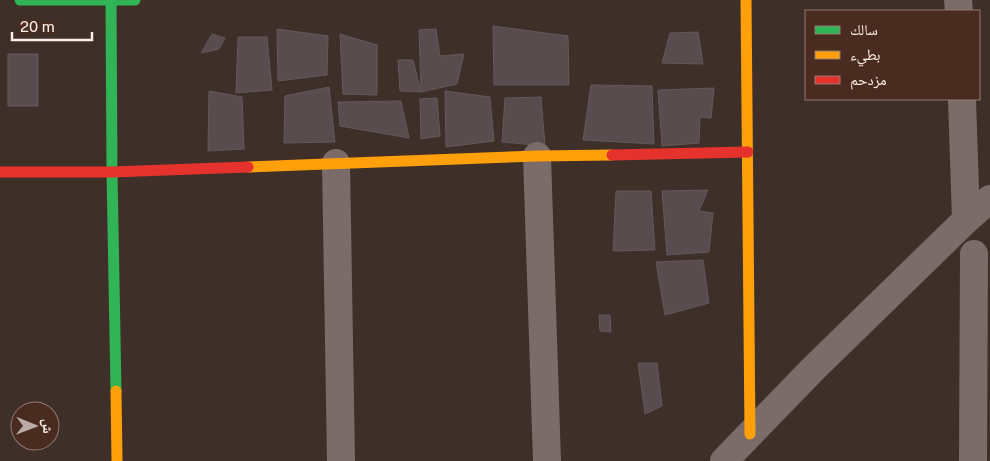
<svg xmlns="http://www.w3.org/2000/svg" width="990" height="461" font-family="'Public Sans','Noto Naskh Arabic',sans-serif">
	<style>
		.building { fill: #584c4e; stroke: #64585a }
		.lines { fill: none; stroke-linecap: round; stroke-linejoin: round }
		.street { stroke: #7b6b69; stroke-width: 28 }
		.fast { stroke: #30b455; stroke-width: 11 }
		.slow { stroke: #ff9f0a; stroke-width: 11 }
		.jam { stroke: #e5322d; stroke-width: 11 }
	</style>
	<rect width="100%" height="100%" fill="#3f2f29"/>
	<path class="building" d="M493,26L568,36L569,85H494Z
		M277,29L328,36L327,75L278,81Z
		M436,29L440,56L464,54L457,84L421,92L419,30Z
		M698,32L703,64L662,63L670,33Z
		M212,34L225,38L219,49L201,53Z
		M340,34L377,45V95L343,94Z
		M238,37H267L272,90L236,93Z
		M8,54H38V106H8Z
		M398,60H413L421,92L400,91Z
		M591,85L652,86L654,144L583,140Z
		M329,87L335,142L284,143L285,96Z
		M714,88L711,118L700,117L699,143L662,146L658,90Z
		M209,91L242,97L244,149L208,151Z
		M445,91L490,97L494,141L446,147Z
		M541,97L545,146L502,142L505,98Z
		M437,98L440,136L421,139L420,99Z
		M401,101L409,138L340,126L338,102Z
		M708,190L699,211L713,213L709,252L667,255L662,191Z
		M616,191H651L655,250L613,251Z
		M703,260L709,303L665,315L656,262Z
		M599,315H610L611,332L600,331Z
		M638,363H657L662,406L645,414Z"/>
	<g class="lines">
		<path class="street" d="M958,0L959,11
			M962,99L966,220
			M537,156L547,461
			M336,163L341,461
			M724,461L814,368L966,220L990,199
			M973,461L974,254"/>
		<path class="fast" d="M20,0H135
			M111,0L112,172L116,391"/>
		<path class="slow" d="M746,0L750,434
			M248,167L537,156L612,155
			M116,391L117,461"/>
		<path class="jam" d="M612,155L748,152
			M0,172H112L248,167"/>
	</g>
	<rect x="805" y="10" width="175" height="90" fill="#492b1f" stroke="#917a71"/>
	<rect x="815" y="26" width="25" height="8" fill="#30b455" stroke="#917a71"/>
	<text x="850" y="35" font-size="15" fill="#fcf0eb">سالك</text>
	<rect x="815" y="51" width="25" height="8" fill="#ff9f0a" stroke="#917a71"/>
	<text x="850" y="60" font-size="15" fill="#fcf0eb">بطيء</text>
	<rect x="815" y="76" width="25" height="8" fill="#e5322d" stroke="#917a71"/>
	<text x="850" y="85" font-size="15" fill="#fcf0eb">مزدحم</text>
	<g transform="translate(35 426) rotate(91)"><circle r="24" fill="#492b1f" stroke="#917a71"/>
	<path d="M0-4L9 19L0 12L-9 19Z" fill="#baaca7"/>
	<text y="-8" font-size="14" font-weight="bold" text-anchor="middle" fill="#fcf0eb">ش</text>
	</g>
	<path d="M12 32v8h80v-8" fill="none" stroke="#fcf0eb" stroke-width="2.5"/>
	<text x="20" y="32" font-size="15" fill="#fcf0eb" stroke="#492b1f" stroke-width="4" paint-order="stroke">20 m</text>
</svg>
